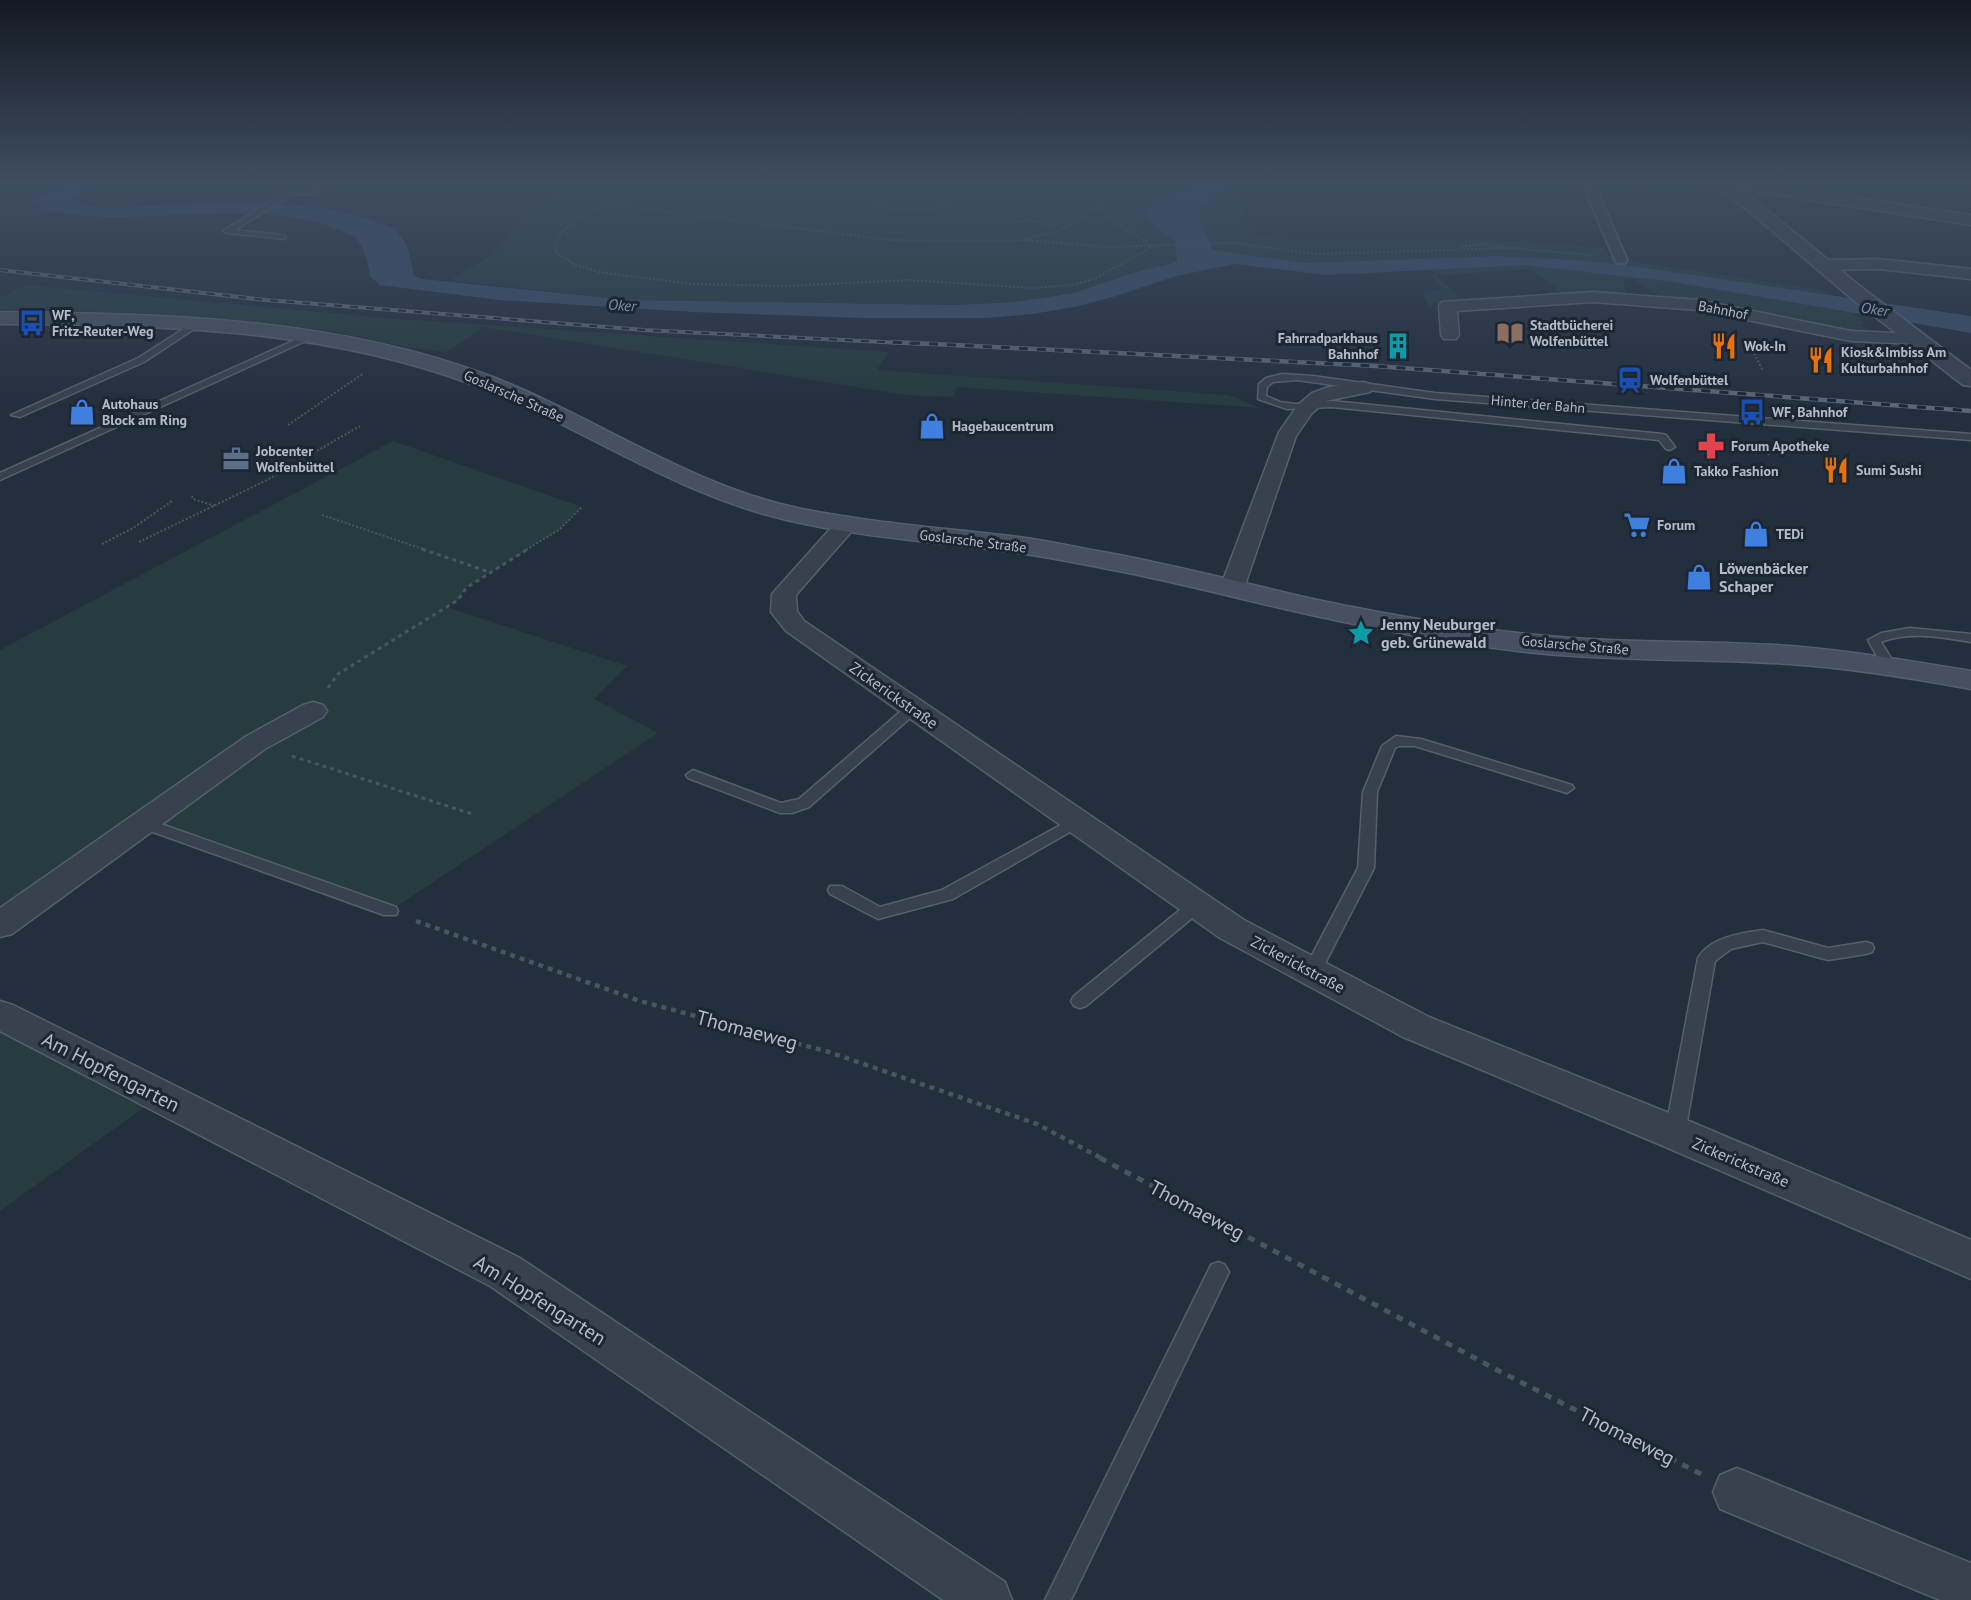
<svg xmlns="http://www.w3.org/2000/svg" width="1971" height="1600" font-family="'PT Sans',sans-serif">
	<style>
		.green { fill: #263c3f }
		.water { fill: #394c67 }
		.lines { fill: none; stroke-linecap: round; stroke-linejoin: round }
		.service-casing { stroke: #565f6c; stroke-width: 3 }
		.pedestrian-casing { stroke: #565f6c; stroke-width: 4 }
		.minor-casing { stroke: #565f6c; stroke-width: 3 }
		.tertiary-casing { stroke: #565f6c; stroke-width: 3 }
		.secondary-casing { stroke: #565f6c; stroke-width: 3 }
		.path-far3 { stroke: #44595c; stroke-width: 2; stroke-dasharray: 2 2; stroke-linecap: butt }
		.path-far2 { stroke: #44595c; stroke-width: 3; stroke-dasharray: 4 4; stroke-linecap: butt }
		.path-far1 { stroke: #44595c; stroke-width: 4.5; stroke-dasharray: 5 5; stroke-linecap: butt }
		.path { stroke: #44595c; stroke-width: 5; stroke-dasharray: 7 7; stroke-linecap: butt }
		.service { fill: #38414e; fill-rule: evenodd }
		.pedestrian { fill: #38414e; fill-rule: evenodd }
		.minor { fill: #38414e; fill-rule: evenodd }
		.tertiary { fill: #38414e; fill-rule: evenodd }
		.secondary { fill: #465061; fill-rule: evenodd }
		.rail-far1-casing { stroke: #5a6575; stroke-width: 4 }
		.rail-casing { stroke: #5a6575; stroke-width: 4.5 }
		.rail-far1 { stroke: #1d2633; stroke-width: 2; stroke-dasharray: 8; stroke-linecap: butt }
		.rail { stroke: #1d2633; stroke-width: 3; stroke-dasharray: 9; stroke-linecap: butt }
		.labels { text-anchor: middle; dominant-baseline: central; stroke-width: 6; stroke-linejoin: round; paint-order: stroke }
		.far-street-label { font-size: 14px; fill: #b4bcc9; stroke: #1d2633 }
		.far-poi-label { font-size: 14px; font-weight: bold; fill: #b4bcc9; stroke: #1d2633; text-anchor: start }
		.far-water-label { font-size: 15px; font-style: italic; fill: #7c92b1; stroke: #1d2633 }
		.poi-label { font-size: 16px; font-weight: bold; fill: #b4bcc9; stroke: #1d2633; text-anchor: start }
		.street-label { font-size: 16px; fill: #b4bcc9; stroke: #1d2633 }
		.near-street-label { font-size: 20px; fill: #b4bcc9; stroke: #1d2633 }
	</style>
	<rect width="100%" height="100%" fill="#242f3e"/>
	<path class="green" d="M565,182H1265L1231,198L1246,200L1242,221L1255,223L1254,236L1299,239L1521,241L1603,248L1612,259L1824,290L1866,323L1860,324L1867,330H1858L1860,332L1661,298L1634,279H1624L1626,296H1552L1548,292L1560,291L1532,269L1436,275L1461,298L1475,297L1478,300L1434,303L1430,308L1423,294L1442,288L1430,275L1434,274L1420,262H1591L1497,256L1305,263L1213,250L1177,262L1135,272L1074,293L1015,302L956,305L630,300L450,280L489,257L531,211L537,212Z
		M25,285L396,319L888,352L877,370L1229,395L1260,408L957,387L953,397L906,395L484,327L447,352C400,349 354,333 307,328C205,315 102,311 0,309V298Z
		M393,441L582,507L560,529L466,588L458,600L447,607L627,666L594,699L658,733L390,911L144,823L0,918V650Z
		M0,1015L160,1096L0,1211Z"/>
	<path class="water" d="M66,182H105L84,190L72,199C90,212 126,207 148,206C221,204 310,196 379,223C384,225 391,226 395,230C409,242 410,258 414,275L422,279L630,300L956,305L1015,302L1074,293L1135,272L1177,262L1175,240L1155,226L1143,212L1167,195L1204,182H1252L1220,193L1202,206L1200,220L1213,250L1305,263L1497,256L1575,260L1632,266L1971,316V333L1674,282L1525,265L1328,275L1235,264L1176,276L1116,296L1079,306L1033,314L986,318H865L694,312L499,300L380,285L370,276C368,263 365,248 356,238C352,234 344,232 339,230C279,203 186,217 121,217C94,217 69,215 43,210L37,200Z"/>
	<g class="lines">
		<g class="service-casing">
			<path id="service" d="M321,182H329L314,194H293L235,230L282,235L286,237L285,239L227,233L223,231L288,190H309Z
				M1638,182H1645L1648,186L1641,188Z
				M193,323L200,325L144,362L20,417L11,415L138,358Z
				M306,335L314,337L0,480V473Z
				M1282,374L1313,376L1435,393L1971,434V440L1435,399L1297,380L1273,382L1267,387L1266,396L1280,402L1296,404L1332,401L1662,434L1666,435L1675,447L1670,450L1666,449L1659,440L1332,407L1287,409L1258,399L1259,384L1266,378Z
				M1910,628L1971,634V642C1941,637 1910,631 1881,642L1896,666L1889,670L1884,669L1868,640L1881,633Z
				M913,704L920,708L918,711L809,807L792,813H780L688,778L686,775L693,770L781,803L799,799L908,705Z
				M1396,736L1421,739L1572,785L1574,788L1567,793L1415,746H1399L1395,748L1377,792L1374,868L1318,977L1312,979L1306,977L1303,972L1358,868L1363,792L1382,746Z
				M1077,816L1082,817L1085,821L1082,825L953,899L878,919L830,894L828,890L830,886H842L880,907L942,890Z
				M144,818L396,907L398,911L396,915H384L139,827L136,823Z
				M1197,899L1203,901L1205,905L1203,909L1086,1006L1080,1008L1074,1006L1071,1001L1074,996L1191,901Z
				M1763,930L1828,948L1866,942L1872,944L1874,948L1872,952L1866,954L1828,960L1763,942L1731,949L1715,961L1685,1133L1682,1139L1675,1141L1668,1139L1665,1133L1698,958C1710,937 1742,933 1763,930Z
				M1218,1262L1225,1265L1229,1272L1071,1600H1045L1211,1265Z"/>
		</g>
		<g class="pedestrian-casing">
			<path id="pedestrian" d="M1582,182H1593L1627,260L1625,263H1617L1615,260Z"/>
		</g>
		<g class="minor-casing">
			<path id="minor" d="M1714,182H1752L1971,215V225L1721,186Z
				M1879,259L1971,269V279L1879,269L1823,270L1815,265L1823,260Z
				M1593,292L1698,300L1851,331L1917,334L1923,335L1926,339L1923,343L1917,344L1851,341L1698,310L1593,302L1457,311L1459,335L1456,339H1444L1441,335L1439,306L1442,302Z
				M1363,382L1370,384L1373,388L1370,392L1326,401L1312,413L1296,436L1244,588L1241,593L1232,595L1223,593L1220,588L1279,432L1298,405L1312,393L1329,387Z
				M847,517L855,519L858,524L796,595L797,611L804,621L1244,920L1429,1017L1689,1121L1971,1240V1279L1661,1145L1403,1037L1220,938L786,631L771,612L772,594L839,519Z
				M313,702L323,705L327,711L323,717L265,749L12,934L0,937V908L245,737L303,705Z
				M0,1001L13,1005L520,1258L1005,1582L1012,1600H943L490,1286L0,1031Z
				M1737,1468L1971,1563V1600H1940L1720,1509L1713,1492L1720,1475Z"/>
		</g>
		<g class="tertiary-casing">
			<path id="tertiary" d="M1706,182H1725L1762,206L1865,290L1971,370V386L1963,385L1851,298L1750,212Z"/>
		</g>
		<g class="secondary-casing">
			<path id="secondary" d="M0,312C165,314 334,317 490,376C594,416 687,484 797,508C870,523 945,528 1019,537C1049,541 1079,548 1109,553C1178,566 1247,584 1317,600C1389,615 1463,628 1537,635C1621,644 1706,640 1790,646C1851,651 1911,661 1971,671V689C1911,678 1851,668 1790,664C1706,658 1621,662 1536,653C1462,645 1389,632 1316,616C1247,601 1178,582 1108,569C1078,563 1048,557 1018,553C941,542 863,538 787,520C673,494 579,424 471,384C320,328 159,325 0,324Z"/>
		</g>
		<path class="path-far3" d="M564,182L582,183
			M647,182C627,191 566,220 557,239C555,244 555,248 556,253L576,265L599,272L692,284L786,286L909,280L1032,288L1072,285L1094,279L1153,246
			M850,182L848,190C874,208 915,216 945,205L947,194L957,192L1041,189
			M911,182L921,184
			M583,183L620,194
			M590,183L601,182
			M1664,186L1690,187
			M608,204L890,240L1001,241L1024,240L1063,230L1108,199L1146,182
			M1098,206L1120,225L1153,246
			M1031,220L1035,215L1032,211
			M1003,224L1030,220L1064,228
			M1024,240L1107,247L1233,243L1317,254L1511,248L1592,255
			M1461,247L1481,244L1504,247
			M1747,339L1763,371
			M288,425L364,373
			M1765,446L1770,457
			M192,496L193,499L215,506
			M322,515L426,550
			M139,542L267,480L360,426
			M102,544L133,528L172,501
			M526,550L560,529L582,507"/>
		<path class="path-far2" d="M422,549L489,572
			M328,688L338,674L458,600L466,588L528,549
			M292,756L472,814"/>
		<path class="path-far1" d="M416,921L640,1001L829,1052L1037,1124L1103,1159"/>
		<path class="path" d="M1100,1158L1501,1372L1701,1474"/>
		<use href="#service" class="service"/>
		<use href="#pedestrian" class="pedestrian"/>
		<use href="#minor" class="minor"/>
		<use href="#tertiary" class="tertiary"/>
		<use href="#secondary" class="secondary"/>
		<g class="rail-far1-casing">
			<path id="rail-far1" d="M0,270L266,300L644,330L923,344"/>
		</g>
		<g class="rail-casing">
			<path id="rail" d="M893,342L1376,366L1971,411"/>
		</g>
		<use href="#rail-far1" class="rail-far1"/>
		<use href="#rail" class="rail"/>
	</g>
	<linearGradient id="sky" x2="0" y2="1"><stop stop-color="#141a22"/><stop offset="0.45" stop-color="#3f4d63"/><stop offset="1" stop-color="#3f4d63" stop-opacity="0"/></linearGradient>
	<rect width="1971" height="406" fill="url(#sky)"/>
	<defs>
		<g id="bus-bare" transform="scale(2.07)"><path d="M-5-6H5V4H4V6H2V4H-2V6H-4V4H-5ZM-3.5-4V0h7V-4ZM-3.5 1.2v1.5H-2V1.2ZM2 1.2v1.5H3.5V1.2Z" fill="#1a4fb4" stroke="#1d2633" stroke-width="2.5" paint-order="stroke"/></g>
		<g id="library-bare" transform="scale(2.07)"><path d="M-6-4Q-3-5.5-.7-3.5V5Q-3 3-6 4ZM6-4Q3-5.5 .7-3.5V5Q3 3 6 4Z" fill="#8d6e63" stroke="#1d2633" stroke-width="2.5" paint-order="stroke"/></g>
		<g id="building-bare" transform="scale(2.07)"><path d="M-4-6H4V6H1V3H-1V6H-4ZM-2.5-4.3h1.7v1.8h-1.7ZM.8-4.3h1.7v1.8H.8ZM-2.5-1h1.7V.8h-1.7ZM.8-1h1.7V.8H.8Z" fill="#0f9aa8" stroke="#1d2633" stroke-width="2.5" paint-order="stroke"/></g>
		<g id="restaurant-bare" transform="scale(2.07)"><path d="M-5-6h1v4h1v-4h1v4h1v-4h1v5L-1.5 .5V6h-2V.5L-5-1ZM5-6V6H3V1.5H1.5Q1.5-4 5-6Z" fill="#e8710a" stroke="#1d2633" stroke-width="2.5" paint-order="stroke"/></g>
		<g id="station-bare" transform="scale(2.07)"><path d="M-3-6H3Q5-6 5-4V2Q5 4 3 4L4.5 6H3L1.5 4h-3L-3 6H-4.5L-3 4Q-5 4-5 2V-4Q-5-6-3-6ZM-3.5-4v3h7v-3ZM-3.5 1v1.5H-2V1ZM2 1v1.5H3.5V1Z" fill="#1a4fb4" stroke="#1d2633" stroke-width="2.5" paint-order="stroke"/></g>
		<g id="shop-bare" transform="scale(2.07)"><path d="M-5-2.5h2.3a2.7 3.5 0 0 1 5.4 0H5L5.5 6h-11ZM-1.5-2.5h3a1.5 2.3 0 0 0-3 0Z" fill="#3f7fe0" stroke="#1d2633" stroke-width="2.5" paint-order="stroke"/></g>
		<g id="pharmacy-bare" transform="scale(2.07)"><path d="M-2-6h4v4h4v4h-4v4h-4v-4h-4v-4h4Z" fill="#e0444e" stroke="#1d2633" stroke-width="2.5" paint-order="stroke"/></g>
		<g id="office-bare" transform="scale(2.07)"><path d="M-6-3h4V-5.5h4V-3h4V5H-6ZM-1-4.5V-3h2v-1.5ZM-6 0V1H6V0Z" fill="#5c6f8a" stroke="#1d2633" stroke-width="2.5" paint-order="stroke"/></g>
		<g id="supermarket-bare" transform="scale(2.07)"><path d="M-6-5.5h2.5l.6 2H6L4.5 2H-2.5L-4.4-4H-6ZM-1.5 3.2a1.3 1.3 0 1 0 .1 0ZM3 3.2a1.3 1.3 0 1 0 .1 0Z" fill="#3f7fe0" stroke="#1d2633" stroke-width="2.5" paint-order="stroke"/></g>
		<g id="sight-bare" transform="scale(2.07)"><path d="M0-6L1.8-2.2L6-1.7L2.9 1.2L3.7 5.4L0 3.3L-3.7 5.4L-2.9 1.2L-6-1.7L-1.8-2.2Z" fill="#0f9aa8" stroke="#1d2633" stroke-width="2.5" paint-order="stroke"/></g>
	</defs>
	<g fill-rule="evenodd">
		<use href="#bus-bare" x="32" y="323"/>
		<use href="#library-bare" x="1510" y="333"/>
		<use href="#building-bare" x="1398" y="346"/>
		<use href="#restaurant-bare" x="1724" y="346"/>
		<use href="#restaurant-bare" x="1821" y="360"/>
		<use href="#station-bare" x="1630" y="380"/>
		<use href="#shop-bare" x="82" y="412"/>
		<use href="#bus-bare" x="1752" y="412"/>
		<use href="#shop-bare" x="932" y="426"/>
		<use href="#pharmacy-bare" x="1711" y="446"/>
		<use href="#office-bare" x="236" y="459"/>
		<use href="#restaurant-bare" x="1836" y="470"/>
		<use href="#shop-bare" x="1674" y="471"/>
		<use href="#supermarket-bare" x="1637" y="525"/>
		<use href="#shop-bare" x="1756" y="534"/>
		<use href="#shop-bare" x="1699" y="577"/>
		<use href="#sight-bare" x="1361" y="633"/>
	</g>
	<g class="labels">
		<g class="far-street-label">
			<text transform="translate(1723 310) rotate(11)">Bahnhof</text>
			<text transform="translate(514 396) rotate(24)">Goslarsche Straße</text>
			<text transform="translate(1538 404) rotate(5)">Hinter der Bahn</text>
			<text transform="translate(973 541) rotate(7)">Goslarsche Straße</text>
			<text transform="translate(1575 645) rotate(5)">Goslarsche Straße</text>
		</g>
		<g class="far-poi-label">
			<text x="52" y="315">WF,<tspan x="52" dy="16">Fritz-Reuter-Weg</tspan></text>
			<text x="1530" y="325">Stadtbücherei<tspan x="1530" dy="16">Wolfenbüttel</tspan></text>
			<text x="1378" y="338" text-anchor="end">Fahrradparkhaus<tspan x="1378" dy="16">Bahnhof</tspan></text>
			<text x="1744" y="346">Wok-In</text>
			<text x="1841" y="352">Kiosk&amp;Imbiss Am<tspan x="1841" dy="16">Kulturbahnhof</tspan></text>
			<text x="1650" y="380">Wolfenbüttel</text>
			<text x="102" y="404">Autohaus<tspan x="102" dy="16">Block am Ring</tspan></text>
			<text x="1772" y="412">WF, Bahnhof</text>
			<text x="952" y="426">Hagebaucentrum</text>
			<text x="1731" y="446">Forum Apotheke</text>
			<text x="256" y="451">Jobcenter<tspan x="256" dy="16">Wolfenbüttel</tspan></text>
			<text x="1856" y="470">Sumi Sushi</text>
			<text x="1694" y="471">Takko Fashion</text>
			<text x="1657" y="525">Forum</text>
			<text x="1776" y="534">TEDi</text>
		</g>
		<g class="far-water-label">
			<text transform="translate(622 305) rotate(4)">Oker</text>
			<text transform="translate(1875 309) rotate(9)">Oker</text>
		</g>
		<g class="poi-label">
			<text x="1719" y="568">Löwenbäcker<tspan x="1719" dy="18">Schaper</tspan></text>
			<text x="1381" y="624">Jenny Neuburger<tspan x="1381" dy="18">geb. Grünewald</tspan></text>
		</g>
		<g class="street-label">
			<text transform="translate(894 695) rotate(35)">Zickerickstraße</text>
			<text transform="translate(1298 964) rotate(28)">Zickerickstraße</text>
			<text transform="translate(1741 1162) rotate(23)">Zickerickstraße</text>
		</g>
		<g class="near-street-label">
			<text transform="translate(747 1030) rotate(15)">Thomaeweg</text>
			<text transform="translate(111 1072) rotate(27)">Am Hopfengarten</text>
			<text transform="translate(1197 1210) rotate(28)">Thomaeweg</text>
			<text transform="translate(540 1300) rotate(32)">Am Hopfengarten</text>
			<text transform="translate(1627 1436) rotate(27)">Thomaeweg</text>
		</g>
	</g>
</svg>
